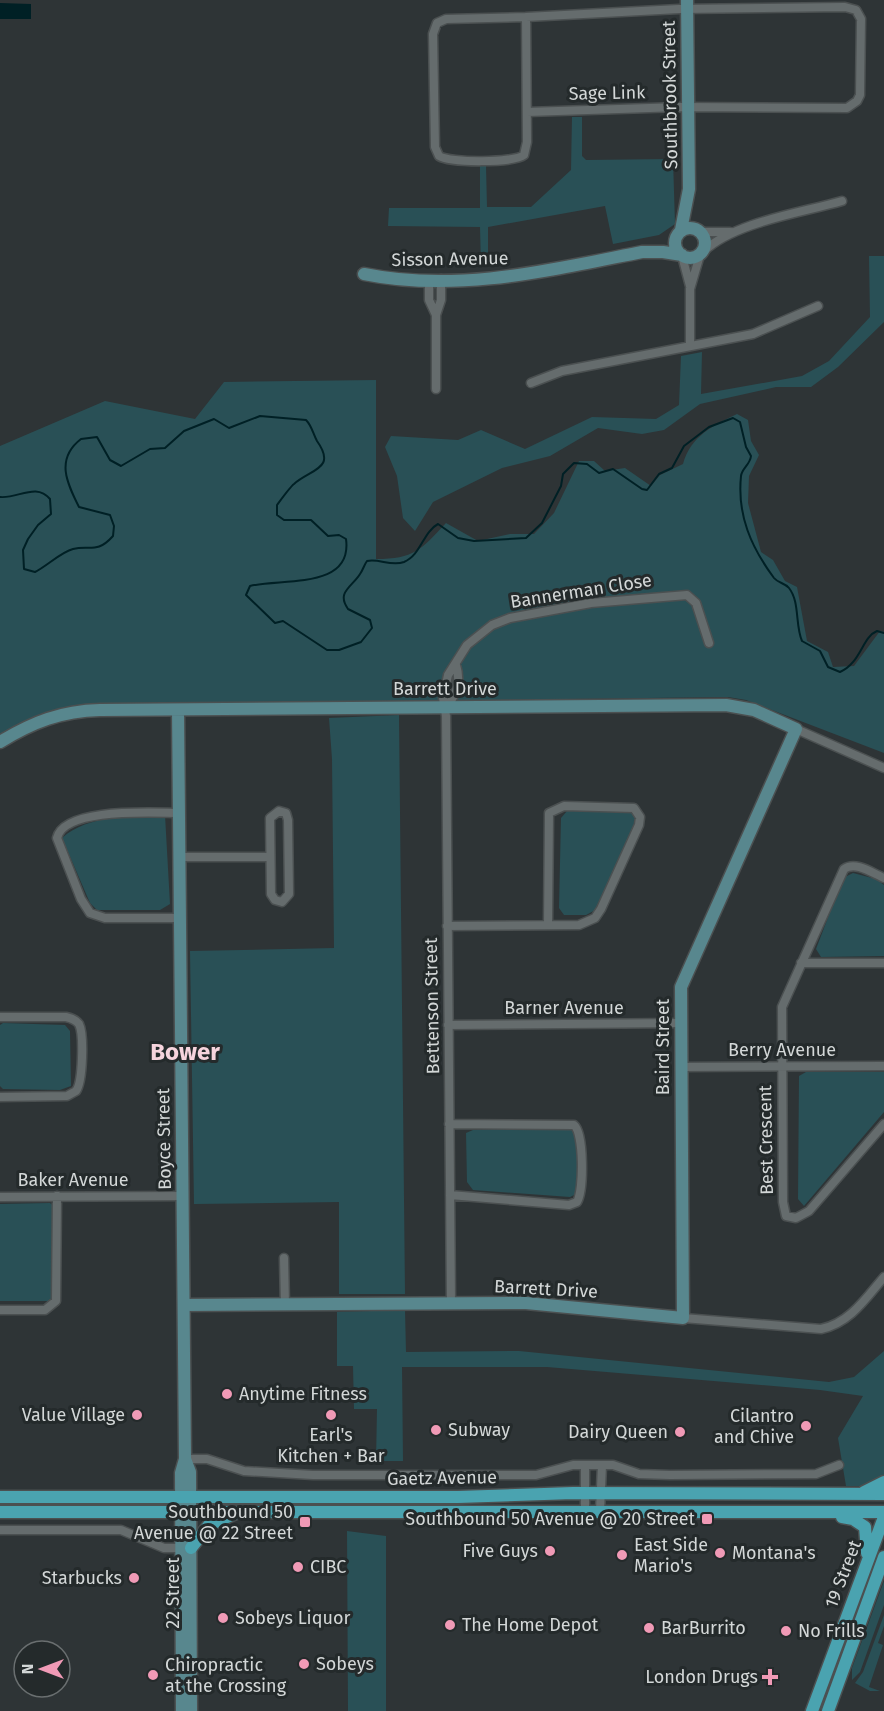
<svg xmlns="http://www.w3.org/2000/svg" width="884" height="1711" font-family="'Fira Sans',sans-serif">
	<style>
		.green { fill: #295056 }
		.water { fill: #002025 }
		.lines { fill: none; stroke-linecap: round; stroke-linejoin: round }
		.stream { stroke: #002025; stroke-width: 2 }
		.street-casing { stroke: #4b5051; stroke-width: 11 }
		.secondary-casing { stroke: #4b5051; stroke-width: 15 }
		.primary-casing { stroke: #4b5051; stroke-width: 15 }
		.street { stroke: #656c6d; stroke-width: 8 }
		.secondary { stroke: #58878e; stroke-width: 12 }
		.primary { stroke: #4aa3b0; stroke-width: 12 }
		.poi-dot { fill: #f09ab6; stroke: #242a2b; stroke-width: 2 }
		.labels { text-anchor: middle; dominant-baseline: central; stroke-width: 6; stroke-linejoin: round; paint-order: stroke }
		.street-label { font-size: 18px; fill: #d3d7d7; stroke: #242a2b }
		.poi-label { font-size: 18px; fill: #d3d7d7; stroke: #242a2b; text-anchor: start }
		.district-label { font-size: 24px; font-weight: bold; fill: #f6d4dd; stroke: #242a2b }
	</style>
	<rect width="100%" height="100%" fill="#2e3436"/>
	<path class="green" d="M572,117H582V156L586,160L673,159L675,224L659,235L613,244L605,206L488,227V267L481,266L480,227L388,226L389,208H480V165L486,166L487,207H531L571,170Z
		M869,256H884V322L838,367L811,387H776L700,404L664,430L642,434L598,428L550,456L502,468L433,502L415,531L403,518L397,476L385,447L391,436L458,440L481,430L525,449L592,417L656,419L679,405L681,356L702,352L701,394L802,376L829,361L870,317Z
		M376,380V559C414,559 421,550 446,523L478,541L510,534H534L554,513L579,461H594L605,471L625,468L651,486L660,475L683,464C691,436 712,426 737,414L748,420L751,441L759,455L749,476L748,503L761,552L773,560L785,581L797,587L807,641L828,652L833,667L854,666L880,631L884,632V753L746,700L728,697L95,705C57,708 34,719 0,736V446L105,401L195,419L224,382Z
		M399,715L405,1294H339V1202L194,1204L190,951L334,948L332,759L329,718Z
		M628,810L638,815L639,822L601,907L586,915H564L559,908L561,818L567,811Z
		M165,815L170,904L160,910H97L90,903L62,838C89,814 131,817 165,815Z
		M853,873L876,879L884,885V956L821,957L816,949L843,878Z
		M3,1023L65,1025L70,1031L71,1086L60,1090L3,1089L0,1086V1025Z
		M806,1072H884V1112L804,1206L798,1199L799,1076Z
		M569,1127L578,1133L580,1192L570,1197L473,1190L467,1182L466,1133L473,1130Z
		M50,1203L57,1209L58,1294L49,1301H0V1204Z
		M405,1310L406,1352L519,1351L829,1382L854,1377L884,1351V1477L863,1486H846L838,1438L863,1396L820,1390L547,1367H402L403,1461H376L377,1409H354L353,1366H337V1312Z
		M347,1531L386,1536V1711H348Z
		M884,1581V1605L860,1672L852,1680V1668Z
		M884,1615V1626L878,1643L883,1645L869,1687L880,1691H870L855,1683L863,1672Z"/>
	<path class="water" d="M0,3L31,4V19H0Z"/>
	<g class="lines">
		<path class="stream" d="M0,497C18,499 36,482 50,499L51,514L38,525L28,539L23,550L24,569L35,572C47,566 61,552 73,549C90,545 97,554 113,536L114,526L110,515L79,507C67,483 55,459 81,439L97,437L110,460L121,466L150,449L165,448L184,431L214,419L229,428L260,416L306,420C312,426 313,434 317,441C337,469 311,469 294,484C290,487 280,501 277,505V515L284,520H311L328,536L339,535L346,539C353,590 282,578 250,586L246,595L275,623L283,621L327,650H339L361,642L372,628L370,620L348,609C336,592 352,587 360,574C363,570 364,565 367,561C379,558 391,567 404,562C421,555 423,532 438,524L458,538L474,541L526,538L542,523L561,486L563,474L574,463L587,464L599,473L613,469L642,489L647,490L659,474L672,468L684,446L709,427L733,418L740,422L746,447L751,456C750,465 742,468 741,476C737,515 751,547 774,578C778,583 785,583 789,588C800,602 795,625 802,641L820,651L828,667L840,672C861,663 862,637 877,631L884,633"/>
		<g class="street-casing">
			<path id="street" d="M526,17L679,9L845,7L856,10L861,19L860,95L857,101L847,108L680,107L527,112
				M526,17L527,142L524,155C514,163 450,163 439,156L435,147L433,34L437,23L446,19Z
				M702,232H730
				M704,251C735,222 801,213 842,201
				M682,256L690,286
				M429,280V300L436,315
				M690,346V289L700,255
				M531,383L562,371L753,334L818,306
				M436,389V315L441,300V279
				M446,707C457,695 461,681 456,665
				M796,729L884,768
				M279,811L286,813L288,820L289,894L282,902L275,900L271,894L270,818Z
				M179,813C153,813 64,807 57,838L81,899L90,913L105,918H180
				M179,857H270
				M884,878C872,873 856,861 844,869L782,1007L783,1202L786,1216L796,1218L809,1211L884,1124
				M447,926L579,925L595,918L601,909L639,825L640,817L634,808L564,806L549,813L548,925
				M801,963H884
				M0,1017H66C71,1018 76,1020 79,1024C84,1034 83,1082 76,1091L67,1096L0,1097
				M448,1025L680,1023
				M680,1067L884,1066
				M449,1124L574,1125C584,1133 584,1190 577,1202L569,1205L450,1195
				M0,1197L183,1196
				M284,1258L285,1305
				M451,1303L446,716L443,698L448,675L467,645L492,625L510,618L591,603L687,595L696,603L709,643
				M0,1310H45L56,1301L57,1196
				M683,1318L821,1329C850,1323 866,1298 884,1277
				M185,1459H207L244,1471L313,1475H536L573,1465H613L639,1474L670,1475L816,1474L839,1465
				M585,1511V1465
				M600,1511L602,1465
				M0,1530H121L164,1548H185"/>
		</g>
		<g class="secondary-casing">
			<path id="secondary" d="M675 243a15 15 0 1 1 30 0a15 15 0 1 1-30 0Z
				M681,230L689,189L687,0
				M364,274C457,293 551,270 642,252H663L682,255
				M178,710L185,1459L181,1473L182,1711
				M0,742C33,722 61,711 100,710L726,705L754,710L796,729L681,987L683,1318L526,1303L184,1305
				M185,1459L190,1472L191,1711"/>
		</g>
		<g class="primary-casing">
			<path id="primary" d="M864,1492L884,1482
				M0,1497H458L573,1493L884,1494
				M0,1512H884
				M842,1517L853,1519L865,1527L867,1553
				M191,1548L209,1525L236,1513
				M812,1711L884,1517
				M828,1711L884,1557"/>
		</g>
		<use href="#street" class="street"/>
		<use href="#secondary" class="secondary"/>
		<use href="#primary" class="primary"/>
	</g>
	<g class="poi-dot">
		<circle cx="227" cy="1394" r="6"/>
		<circle cx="137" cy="1415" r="6"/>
		<circle cx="331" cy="1415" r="6"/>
		<circle cx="806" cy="1426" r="6"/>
		<circle cx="436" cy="1430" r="6"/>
		<circle cx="680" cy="1432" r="6"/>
		<rect x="701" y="1513" width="12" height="12" rx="3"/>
		<rect x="299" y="1516" width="12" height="12" rx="3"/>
		<circle cx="550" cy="1551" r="6"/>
		<circle cx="720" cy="1553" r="6"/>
		<circle cx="622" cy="1555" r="6"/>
		<circle cx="298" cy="1567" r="6"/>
		<circle cx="134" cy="1578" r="6"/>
		<circle cx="223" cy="1618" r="6"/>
		<circle cx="450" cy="1625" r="6"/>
		<circle cx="649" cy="1628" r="6"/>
		<circle cx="786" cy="1631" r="6"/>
		<circle cx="304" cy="1664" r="6"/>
		<circle cx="153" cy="1675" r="6"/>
		<path d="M767 1668h6v6h6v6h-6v6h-6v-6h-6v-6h6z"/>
	</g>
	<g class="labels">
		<g class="street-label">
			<text transform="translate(607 93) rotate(-1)">Sage Link</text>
			<text transform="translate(670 95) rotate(-91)">Southbrook Street</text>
			<text transform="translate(450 259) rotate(-1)">Sisson Avenue</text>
			<text transform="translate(581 591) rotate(-9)">Bannerman Close</text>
			<text x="445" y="689">Barrett Drive</text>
			<text transform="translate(432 1006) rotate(-91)">Bettenson Street</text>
			<text x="564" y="1008">Barner Avenue</text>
			<text transform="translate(663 1047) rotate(-90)">Baird Street</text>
			<text x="782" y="1050">Berry Avenue</text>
			<text transform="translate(164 1139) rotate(-91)">Boyce Street</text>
			<text transform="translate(766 1140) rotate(-91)">Best Crescent</text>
			<text x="73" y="1180">Baker Avenue</text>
			<text transform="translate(546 1289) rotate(3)">Barrett Drive</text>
			<text transform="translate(442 1478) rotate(-1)">Gaetz Avenue</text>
			<text transform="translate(843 1574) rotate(-69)">19 Street</text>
			<text transform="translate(173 1593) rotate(-90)">22 Street</text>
		</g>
		<g class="poi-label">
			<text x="239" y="1394">Anytime Fitness</text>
			<text x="125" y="1415" text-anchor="end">Value Village</text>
			<text x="794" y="1416" text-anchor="end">Cilantro<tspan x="794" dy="21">and Chive</tspan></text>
			<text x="448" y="1430">Subway</text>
			<text x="668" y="1432" text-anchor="end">Dairy Queen</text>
			<text x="331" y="1435" text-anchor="middle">Earl's<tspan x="331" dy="21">Kitchen + Bar</tspan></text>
			<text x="293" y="1512" text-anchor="end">Southbound 50<tspan x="293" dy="21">Avenue @ 22 Street</tspan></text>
			<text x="695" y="1519" text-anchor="end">Southbound 50 Avenue @ 20 Street</text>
			<text x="634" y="1545">East Side<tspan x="634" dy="21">Mario's</tspan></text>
			<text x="538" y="1551" text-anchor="end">Five Guys</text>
			<text x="732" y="1553">Montana's</text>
			<text x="310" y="1567">CIBC</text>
			<text x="122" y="1578" text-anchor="end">Starbucks</text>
			<text x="235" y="1618">Sobeys Liquor</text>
			<text x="462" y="1625">The Home Depot</text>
			<text x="661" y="1628">BarBurrito</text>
			<text x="798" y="1631">No Frills</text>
			<text x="316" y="1664">Sobeys</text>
			<text x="165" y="1665">Chiropractic<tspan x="165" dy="21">at the Crossing</tspan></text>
			<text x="758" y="1677" text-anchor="end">London Drugs</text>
		</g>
		<g class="district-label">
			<text x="185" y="1052">Bower</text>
		</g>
	</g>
	<g transform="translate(42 1669) rotate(270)"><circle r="28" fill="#242a2b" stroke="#6a6f70" stroke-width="1.5"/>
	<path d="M0-4.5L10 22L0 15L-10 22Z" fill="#f09ab6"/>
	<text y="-9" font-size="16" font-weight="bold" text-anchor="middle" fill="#d3d7d7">N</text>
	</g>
</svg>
